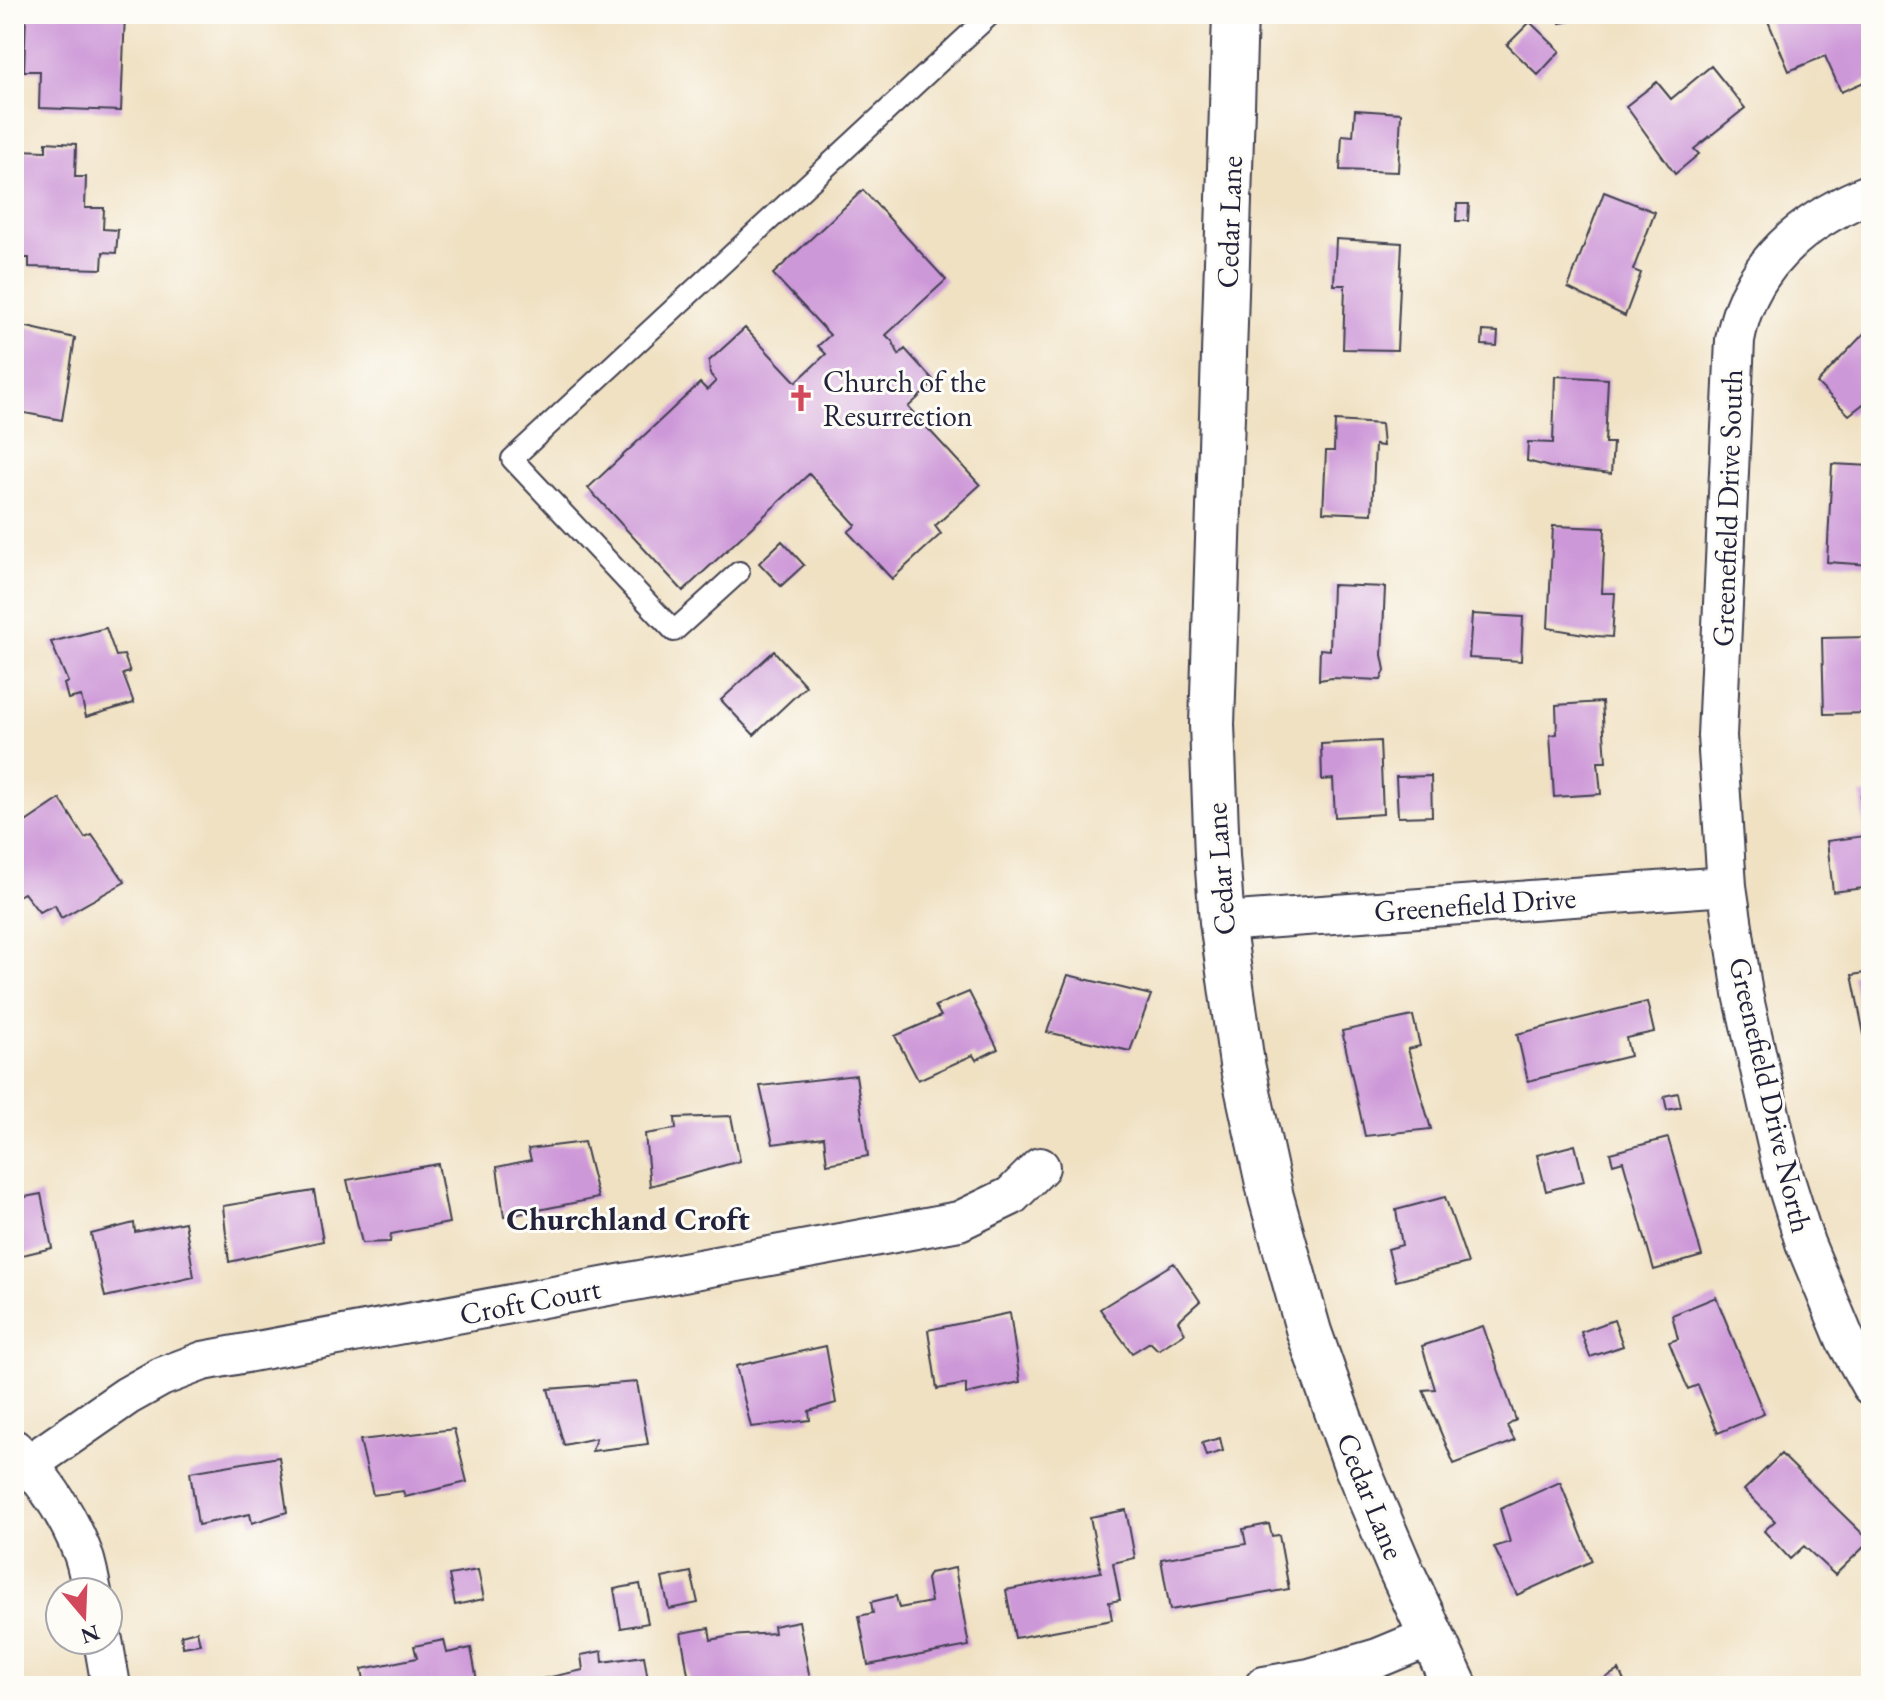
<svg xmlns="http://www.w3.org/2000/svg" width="1885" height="1700" font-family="'EB Garamond',serif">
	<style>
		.building { fill: #cd98d8 }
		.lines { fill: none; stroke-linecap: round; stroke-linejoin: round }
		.lane-casing { stroke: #413f4f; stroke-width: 24 }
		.street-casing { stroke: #413f4f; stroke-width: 42 }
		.secondary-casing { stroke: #413f4f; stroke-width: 48 }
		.lane { stroke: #fff; stroke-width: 20 }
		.street { stroke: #fff; stroke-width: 38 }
		.secondary { stroke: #fff; stroke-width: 44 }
		.labels { text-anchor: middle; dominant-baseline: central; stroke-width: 6; stroke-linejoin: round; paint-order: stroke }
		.street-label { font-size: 30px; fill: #22223b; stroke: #fdfcf7 }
		.poi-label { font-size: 30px; fill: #22223b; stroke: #fdfcf7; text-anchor: start }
		.neighbourhood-label { font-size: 32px; font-weight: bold; fill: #22223b; stroke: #fdfcf7 }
	</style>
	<rect width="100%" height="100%" fill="#fdfcf7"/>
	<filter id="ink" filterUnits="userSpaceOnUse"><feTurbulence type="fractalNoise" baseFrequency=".0125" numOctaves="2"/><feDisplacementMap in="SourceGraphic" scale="16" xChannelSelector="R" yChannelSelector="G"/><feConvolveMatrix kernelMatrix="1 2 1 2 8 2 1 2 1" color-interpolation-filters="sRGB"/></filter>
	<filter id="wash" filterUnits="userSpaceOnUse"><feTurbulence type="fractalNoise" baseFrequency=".006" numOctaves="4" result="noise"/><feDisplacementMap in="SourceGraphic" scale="32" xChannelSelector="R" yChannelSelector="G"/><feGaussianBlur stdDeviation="1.8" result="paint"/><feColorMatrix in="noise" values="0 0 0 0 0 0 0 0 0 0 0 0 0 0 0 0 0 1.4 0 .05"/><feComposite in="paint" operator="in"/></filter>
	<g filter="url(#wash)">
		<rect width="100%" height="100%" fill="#f0e1c3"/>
		<g id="blocks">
			<path class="building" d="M26,14H125L121,111L39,108L40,71H24Z
				M1558,14H1585V18L1560,23Z
				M1765,14H1863L1871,34V79L1841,92L1825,56L1789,71Z
				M1530,22L1560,51L1538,75L1507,45Z
				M1711,66L1745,108L1694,149L1699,154L1675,174L1626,106L1657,82L1671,99Z
				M1355,110L1401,113L1398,172L1340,170L1342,135L1353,136Z
				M46,142L76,144L75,177H86L85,208H104L103,229L118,230L116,253L103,252L102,269L29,267V258H14V226L21,227L22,181L18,150L46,151Z
				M863,190L946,280L886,335L893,342L899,355L905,349L935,382L908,407L980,485L935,526L941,534L892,579L848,532L856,525L809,474L683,591L588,488L700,383L707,390L716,381L710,374L709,361L745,328L796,382L826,354L818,346L830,335L773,274Z
				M1604,192L1655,212L1633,270L1641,273L1625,316L1568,288Z
				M1457,204H1469L1468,221H1456Z
				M1336,239L1402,243L1397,350L1343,349L1345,285H1334Z
				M14,324L75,338L62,420L14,411Z
				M1871,326V398L1849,415L1817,383Z
				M1483,331L1498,332L1497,346L1482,345Z
				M1555,376L1608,379L1605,443H1613L1611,474L1550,467L1527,461L1528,442L1553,443Z
				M1335,421L1381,424L1383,446L1375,445L1372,514L1323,512L1326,451H1334Z
				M1832,464L1871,466V565L1827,562Z
				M1553,526L1605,528L1602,593H1615L1612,637L1596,636L1548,628Z
				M782,541L804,565L781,586L759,563Z
				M1332,585L1385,587L1382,655L1385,670L1381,680L1332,678L1319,680L1320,649L1330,650Z
				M1472,614L1523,617L1521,661L1469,658Z
				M106,628L116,656L124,655L130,672L123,674L134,703L86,717L81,696L68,699L64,684L68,682L51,642Z
				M1869,637L1871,713L1824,714L1822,638Z
				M774,651L806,686L754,735L721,700Z
				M1602,702L1606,762H1598L1601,794L1554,797L1550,735L1557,734L1556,705Z
				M1380,741L1383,814L1335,817L1333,779L1322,780L1321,744Z
				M1431,776L1432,816L1398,817L1396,777Z
				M1871,794V887L1833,892L1827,841L1865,836L1861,795Z
				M60,799L85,838L92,835L125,882L61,918L55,905L39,912L24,893L14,898V830Z
				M1871,972V1054H1868L1852,975Z
				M1068,975L1151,995L1130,1051L1047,1032Z
				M969,992L998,1049L976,1060L973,1055L918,1080L895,1036L941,1016L935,1006Z
				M1647,1002L1654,1032L1626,1038L1630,1056L1528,1081L1517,1034Z
				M1413,1016L1420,1046L1408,1049L1431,1129L1365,1136L1342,1031Z
				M856,1075L868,1156L827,1164L824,1137L773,1144L760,1086Z
				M1678,1093L1681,1107L1667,1110L1664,1096Z
				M731,1116L740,1161L650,1186L645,1134L676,1129L675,1118Z
				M1668,1138L1702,1256L1654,1270L1623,1161L1613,1164L1610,1153Z
				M584,1142L598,1198L504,1217L497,1167L531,1160L528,1149Z
				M1575,1145L1584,1181L1546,1191L1537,1155Z
				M438,1164L449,1223L391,1234L390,1242L362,1243L347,1180Z
				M314,1191L323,1241L229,1262L223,1206Z
				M41,1194L52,1248L14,1257V1199Z
				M1445,1197L1468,1263L1396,1281L1388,1249L1402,1245L1396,1210Z
				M185,1222L194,1277L105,1297L91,1234L134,1223L135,1232Z
				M1174,1263L1200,1301L1178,1321L1185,1333L1158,1350L1150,1342L1132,1353L1100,1309Z
				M1716,1297L1764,1414L1718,1433L1698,1385L1688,1389L1669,1342L1678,1339L1672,1315Z
				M1010,1313L1020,1382L966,1394V1384L937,1389L928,1330Z
				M1614,1320L1623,1346L1590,1357L1581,1332Z
				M1483,1326L1516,1420L1507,1426L1515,1441L1454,1464L1423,1390L1435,1389L1422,1346Z
				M826,1346L836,1403L809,1411L810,1420L751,1427L736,1366Z
				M637,1382L648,1444L592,1451L596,1438L564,1445L548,1389Z
				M454,1429L467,1482L405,1497L403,1491L373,1495L360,1440Z
				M1220,1438L1223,1451L1206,1456L1202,1443Z
				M1781,1454L1870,1541L1835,1575L1804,1546L1790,1559L1764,1531L1775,1521L1744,1490Z
				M279,1457L287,1512L252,1523L250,1514L198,1525L190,1472Z
				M1560,1482L1592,1561L1517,1595L1494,1547L1510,1542L1500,1509Z
				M1126,1510L1135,1558L1113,1563L1120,1600L1109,1602L1112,1620L1015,1638L1006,1590L1101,1572L1090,1517Z
				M1269,1524L1272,1536L1279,1535L1289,1589L1170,1610L1161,1559L1246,1544L1243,1529Z
				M955,1568L969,1646L868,1665L859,1616L873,1613L871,1602L896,1596L899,1608L931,1602L927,1579L930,1573Z
				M478,1570L484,1599L455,1605L449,1575Z
				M691,1572L698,1603L669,1609L662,1578Z
				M640,1584L648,1623L621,1628L614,1589Z
				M799,1621L810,1679L769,1686H690L681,1633L709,1628L711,1640L730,1636L774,1633L773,1626Z
				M197,1631L200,1644L183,1647L181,1635Z
				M444,1640L447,1653L471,1648L478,1686H365L362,1669L417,1658L414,1646Z
				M602,1651L603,1662L644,1656L649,1686H529L528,1682L583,1670L581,1655Z
				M1619,1670L1626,1686H1591Z"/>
		</g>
	</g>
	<g filter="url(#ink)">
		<use href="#blocks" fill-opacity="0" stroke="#413f4f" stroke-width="2"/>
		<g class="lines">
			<g class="lane-casing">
				<path id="lane" d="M739,572L674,631L512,459L991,14"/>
			</g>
			<g class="street-casing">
				<path id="street" d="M1871,193C1815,215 1764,252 1743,310C1739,320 1737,330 1735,340L1717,736L1727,886L1743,994L1784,1176L1805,1243L1845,1339L1871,1386
					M1222,922L1727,886
					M14,1449C42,1477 66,1512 81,1549C87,1562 89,1578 92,1592
					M29,1464L127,1396L161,1377L203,1361L959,1221L1011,1196L1040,1167
					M103,1640L111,1686
					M1264,1686L1310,1678L1378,1658L1431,1636"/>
			</g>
			<g class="secondary-casing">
				<path id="secondary" d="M1235,14L1212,725L1217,856L1222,922L1242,1064L1271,1197L1309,1332L1356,1465L1400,1568L1455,1686"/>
			</g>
			<use href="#lane" class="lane"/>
			<use href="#street" class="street"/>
			<use href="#secondary" class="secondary"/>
		</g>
	</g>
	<defs>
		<g id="church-bare" transform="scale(2.16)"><path d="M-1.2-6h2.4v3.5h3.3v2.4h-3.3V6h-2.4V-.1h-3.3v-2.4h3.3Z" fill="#d1495b" stroke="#fdfcf7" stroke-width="2.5" paint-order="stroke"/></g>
	</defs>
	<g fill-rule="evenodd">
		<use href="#church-bare" x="801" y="398"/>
	</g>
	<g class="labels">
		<g class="street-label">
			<text transform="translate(1229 222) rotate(-88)">Cedar Lane</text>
			<text transform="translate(1727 508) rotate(-88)">Greenefield Drive South</text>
			<text transform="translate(1220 869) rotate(-94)">Cedar Lane</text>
			<text transform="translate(1475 904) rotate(-4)">Greenefield Drive</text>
			<text transform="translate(1771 1095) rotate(77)">Greenefield Drive North</text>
			<text transform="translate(530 1301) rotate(-11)">Croft Court</text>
			<text transform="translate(1371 1496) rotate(68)">Cedar Lane</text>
		</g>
		<g class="poi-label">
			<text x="823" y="381">Church of the<tspan x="823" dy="34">Resurrection</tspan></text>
		</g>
		<g class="neighbourhood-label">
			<text x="628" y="1219">Churchland Croft</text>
		</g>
	</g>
	<rect width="1885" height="1700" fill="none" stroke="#fdfcf7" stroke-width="48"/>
	<g transform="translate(84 1616) rotate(161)"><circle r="38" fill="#fdfcf7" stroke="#a5a5ac" stroke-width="2"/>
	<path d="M0-6L14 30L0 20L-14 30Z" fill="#d1495b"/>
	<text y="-12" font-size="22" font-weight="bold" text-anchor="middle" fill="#22223b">N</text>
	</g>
</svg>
